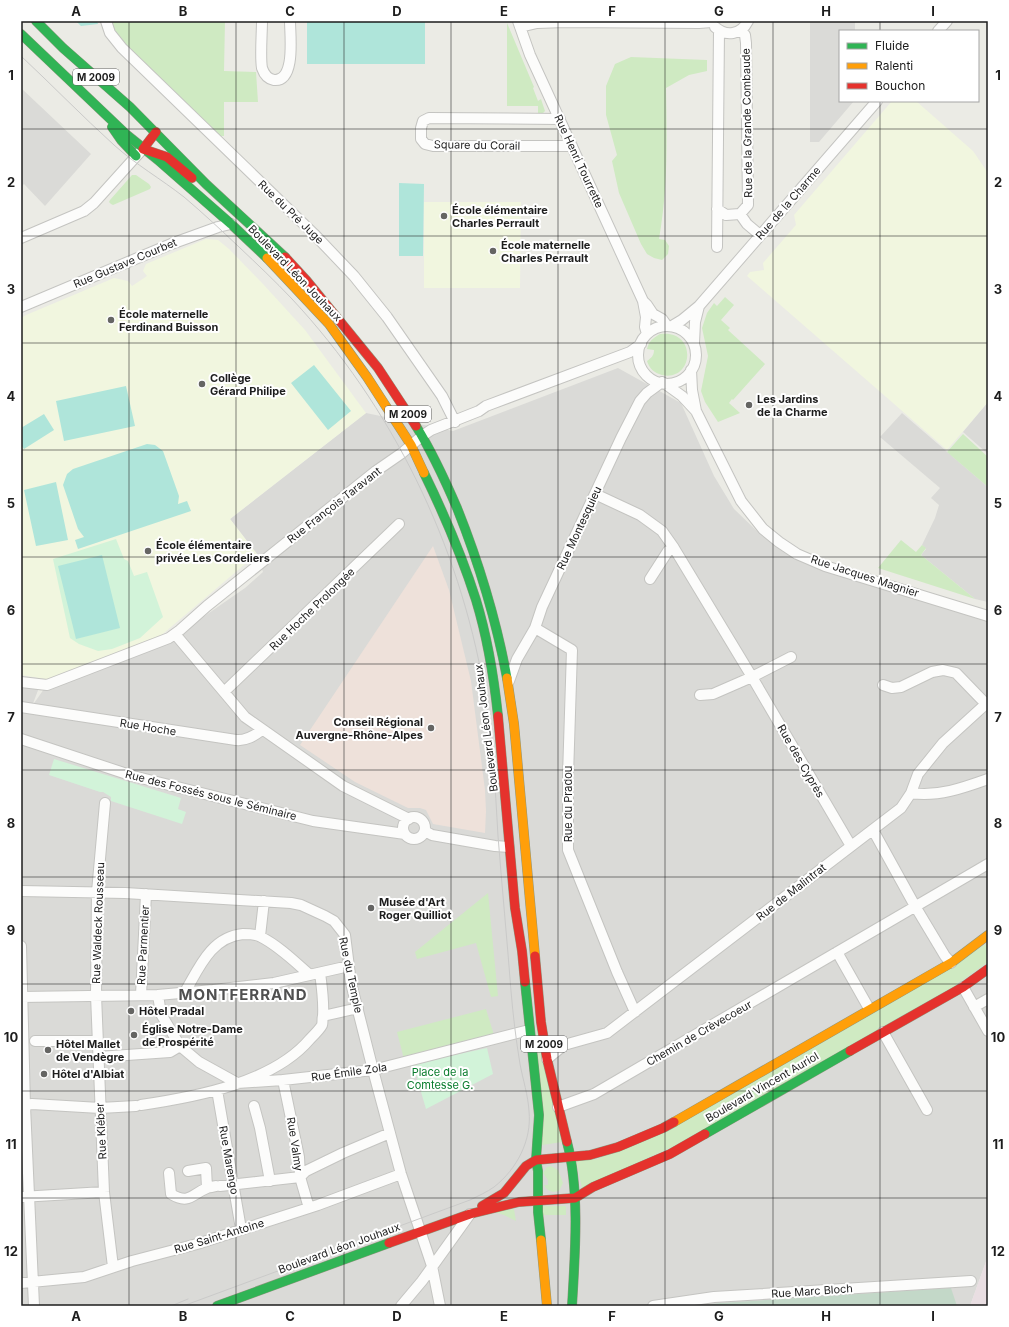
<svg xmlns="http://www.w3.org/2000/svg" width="1009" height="1327" font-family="Inter,sans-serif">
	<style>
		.residential { fill: #dadad7 }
		.commercial { fill: #eee1da }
		.industrial { fill: #e9dee2 }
		.education { fill: #f1f6df }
		.grass { fill: #cfeac2 }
		.cemetery { fill: #c3d8c8 }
		.park { fill: #d2f3d9 }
		.pitch { fill: #afe5da }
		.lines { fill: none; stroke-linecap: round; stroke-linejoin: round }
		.street-casing { stroke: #c4c4c1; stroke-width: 12 }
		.fast-casing { stroke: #8e967d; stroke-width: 10 }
		.slow-casing { stroke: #8e967d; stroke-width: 10 }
		.jam-casing { stroke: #8e967d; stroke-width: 10 }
		.street { stroke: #fcfcfb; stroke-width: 10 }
		.fast { stroke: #30b455; stroke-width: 9 }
		.slow { stroke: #ff9f0a; stroke-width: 9 }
		.jam { stroke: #e5322d; stroke-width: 9 }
		.tram { stroke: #cacac9; stroke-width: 1 }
		.grid { fill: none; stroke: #1d1d1d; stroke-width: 1; stroke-opacity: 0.55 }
		.poi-dot { fill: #656563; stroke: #fff; stroke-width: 1.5 }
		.labels { text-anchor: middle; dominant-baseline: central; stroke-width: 4; stroke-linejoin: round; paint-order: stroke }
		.shield { fill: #fff; stroke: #616161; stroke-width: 1 }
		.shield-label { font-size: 10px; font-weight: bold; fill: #1d1d1d }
		.street-label { font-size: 11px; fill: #1d1d1d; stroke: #fff }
		.poi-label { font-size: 11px; font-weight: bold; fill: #1d1d1d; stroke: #fff; text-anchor: start }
		.park-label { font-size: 11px; fill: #097c2d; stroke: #fff }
		.district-label { font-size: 15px; font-weight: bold; letter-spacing: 1px; fill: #505050; stroke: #fff }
		.neatline { fill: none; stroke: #1d1d1d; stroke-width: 1.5 }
		.grid-label { font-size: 13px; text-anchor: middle; font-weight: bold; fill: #1d1d1d }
	</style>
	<rect width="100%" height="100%" fill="#ebebe5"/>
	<path class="residential" d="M810,21H855V31H840V101H854L819,142H810Z
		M21,88L91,154L45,206L24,184L21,187Z
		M618,368L681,403L714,476L734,509L758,532L816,566L988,613V1256L970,1306H21V682L40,685L32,706L44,689L170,640L245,588L263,572L257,554L230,519L366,413L453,431Z
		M988,402V454L963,432Z
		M902,413L988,487V602L975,599L921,555L926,549L922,545L935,518L939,505L931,498L940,488L880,437Z"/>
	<path class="commercial" d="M433,546L449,590L471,681L485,790L486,811L485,833L433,824L426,810L420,808H408L355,782L300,745Z"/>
	<path class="industrial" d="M988,1256V1306H970Z"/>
	<path class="education" d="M892,101H916L973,151L988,173V402L947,450L747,276L750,272L764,270L763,263L796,225L794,215Z
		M424,202H521L520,288H424Z
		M206,239L218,240L229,249L263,284L305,330L366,413L230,519L257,554L158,638L50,680L21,675V457L23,455L21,453V318L26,315L114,278L128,281L132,286L147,276L143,271L146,264Z"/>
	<path class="grass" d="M106,21H225L224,71L256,72L258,102H224V136H213L122,48Z
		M507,23L534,87L533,88L538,101L541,99L545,111L542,114L538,115V106H507Z
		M631,57L707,60V71L689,75L666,88C667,140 668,188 659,239L665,240L669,246L668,254L662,260L654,258L647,254L641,244L619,193L612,161L617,155L606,115V86L615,64Z
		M132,175H136L149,184L151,187L150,189L113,205L111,204L109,202L110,200Z
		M725,297L734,305L721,320L730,328L728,330L765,364L733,400L732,399L729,403L740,413L718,422L705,402L701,391L708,356L702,328L707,313L714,303L717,306Z
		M660,334C698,329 694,382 662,375C654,373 649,368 647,361C651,358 654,356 654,350L647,349C649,341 653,338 660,334Z
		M963,434L988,457V487L947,452Z
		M901,540L916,552L922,545L926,548L921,555L975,599L878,568Z
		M488,893L498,996L491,997L476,943L417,959L415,952Z
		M988,943V962L953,987L674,1146L582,1188L576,1161L598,1159Z
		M486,1009L494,1035L404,1059L397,1032Z
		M536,1025L562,1142L542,1145Z
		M551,1166L558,1170L563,1183L559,1191C552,1193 547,1191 544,1185H548V1180L543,1173L547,1167Z
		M543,1206H565L566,1207V1215H543Z
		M514,1209L516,1221L504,1215L494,1212Z"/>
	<path class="cemetery" d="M951,1288L957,1306H701L720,1303Z"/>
	<path class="park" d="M116,539L124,559L128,561L134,576L147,572L163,617L140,638L112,649L98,651L79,644L70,638L53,559Z
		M54,759L181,798L178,809L186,812L182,824L111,801V797L103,792H100L49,775Z
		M487,1048L493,1074L426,1109L413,1064Z"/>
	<path class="pitch" d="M76,21H97L98,24L81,26Z
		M307,21H425V64H307Z
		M399,183L424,184L423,256H399Z
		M314,365L351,411L328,430L291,383Z
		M126,386L135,426L64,441L56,401Z
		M44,414L54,430L24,449L21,445V428Z
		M147,444L155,445L163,451L179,496L178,504L187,501L191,511L78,549L75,540L84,537L78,529L63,485L67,474L73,469Z
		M56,482L68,540L36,546L24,490Z
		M102,555L120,628L76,639L58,566Z"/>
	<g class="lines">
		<g class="street-casing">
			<path id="street" d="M106,21L110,33L122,48L314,234L354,276L387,317L442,396L455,422
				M262,21C262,33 260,57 262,68C264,74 268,79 274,80C296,82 290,35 290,21
				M518,21L530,55L643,301L646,317L645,327L647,334
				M520,27L537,23L565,22L699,23L712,22
				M715,27C726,37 741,35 748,21
				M938,31L947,21
				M560,119L429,118L423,121L421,128V139L425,144L433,146H572
				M717,209L726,215L740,214L748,205L746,43L745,35L741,30
				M740,214L747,224L760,235
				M21,238L84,211L94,203L140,152
				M717,247L719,30
				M644,302L647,305L653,314L662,319L667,326
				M21,307L171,244L218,227L231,224
				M672,326L682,320L699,306L877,101
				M638 355a29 29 0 1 1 58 0a29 29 0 1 1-58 0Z
				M694,343L695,322L699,306
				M691,370L692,390L696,411L741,501L763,529L779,542L797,554L825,566L988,616
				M664,383L682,396L696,411
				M595,494L640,515L662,531L674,548L752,677L851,846
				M650,579L668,551L674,548
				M535,628L572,650L568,776V850L617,972L635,1012
				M175,634L245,717L343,786L409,819
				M509,681L517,659L535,628L542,607L621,438L640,401L647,393L662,382
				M21,682L47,685L169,638L180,630L207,606L376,471L402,453L422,436L431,430L479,411L486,406L630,352L641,344
				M883,685L892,688L901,687L932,672L943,670L956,673L986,704
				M224,692L399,524
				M700,695L713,694L752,677L791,657
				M21,707L236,740C246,741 254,736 262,730
				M21,739L133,776L313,821L405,834
				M911,793C938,797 963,788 988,779
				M105,803L97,892L96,995L104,1192L113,1267
				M403 828a11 11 0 1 1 22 0a11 11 0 1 1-22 0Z
				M873,830L915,906L945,956L951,963
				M425,831L432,835L495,846L509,847
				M21,891L125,893L291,903L301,905L325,916L334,921L345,935L351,983L373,1070L401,1174L432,1266L440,1306
				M260,936L264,901
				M21,946L25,1106L34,1306
				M837,952L867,1005
				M963,987L988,1031
				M185,992C199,968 211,937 243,934C249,934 256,934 261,937C279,946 295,962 310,975
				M141,995L146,894
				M158,995L161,1014L180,1046L199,1062L237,1083
				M21,997L158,995L213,990L274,983L349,966
				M974,1007L988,999
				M323,1016L358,1008
				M883,1032L927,1110
				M35,1041H97
				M98,1057L170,1052L180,1046
				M547,1059L564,1045L607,1033L901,808L911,793L918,774L943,743L988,702
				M283,1080L299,1157L300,1177L309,1208
				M237,1083L283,1080L373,1070L529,1030
				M217,1090L241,1229
				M141,1105C195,1097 273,1083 310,1039C314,1035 320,1029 322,1025C323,1022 322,1018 323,1016C324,1001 322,988 320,973
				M21,1106L32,1104L100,1108L136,1106
				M254,1106L260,1128L270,1181
				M558,1107L594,1094L988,864
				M188,1171L206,1168L207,1188
				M169,1173L171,1194C189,1205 192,1194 207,1188C209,1187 213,1187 216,1186
				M220,1186L300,1177L306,1171L343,1153L390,1133
				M21,1197L104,1192
				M21,1283L84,1277L132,1261L197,1244L318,1205L401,1174
				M401,1306L422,1281L470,1214
				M653,1306L714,1297L971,1281"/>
		</g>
		<g class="fast-casing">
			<path id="fast" d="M36,21L63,48L130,107L206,184L285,257
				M21,34L127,135L158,160L231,224L267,258
				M112,127L121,140L136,156
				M416,426C432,452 445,480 457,508C479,563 496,619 507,678
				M424,473C444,514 462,556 476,600C487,636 494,678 498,716
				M525,982L539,1115L536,1160L538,1171V1212L541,1240
				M705,1134L850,1051
				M567,1142C580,1191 575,1255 572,1306
				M217,1306L389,1243"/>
		</g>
		<g class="slow-casing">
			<path id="slow" d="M267,258L329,324L367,377L411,445L424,473
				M507,678L514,724L535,956
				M674,1122L951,963L988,935
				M541,1240L547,1306"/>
		</g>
		<g class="jam-casing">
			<path id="jam" d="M156,132L143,149L167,157L192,178
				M285,257L307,281L378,368L416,426
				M498,716L515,908L522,951L525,982
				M535,956L541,1022L547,1059L567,1142
				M850,1051L963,987L988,969
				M482,1206L504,1193L526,1166L536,1160L590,1155L618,1147L663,1128L674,1122
				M389,1243L470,1214L519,1202L575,1198L593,1187L670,1154L705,1134"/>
		</g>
		<use href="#street" class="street"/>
		<use href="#fast" class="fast"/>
		<use href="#slow" class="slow"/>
		<use href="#jam" class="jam"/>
		<path class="tram" d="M21,56C52,85 82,116 114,145C135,164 161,179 184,197C203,213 221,230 239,247C257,264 275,281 292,299C392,406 459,544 484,688C493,736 495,786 498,836C502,887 507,939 511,991C513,1015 516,1040 520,1064C523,1080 528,1095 529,1111C532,1140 517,1169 494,1187C487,1192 478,1196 470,1200L183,1306
			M171,1306L188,1299"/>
	</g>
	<path class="grid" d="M129,21V1306M236,21V1306M344,21V1306M451,21V1306M558,21V1306M665,21V1306M773,21V1306M880,21V31M880,101V1306M21,129H988M21,236H988M21,343H988M21,450H988M21,557H988M21,664H988M21,770H988M21,877H988M21,984H988M21,1091H988M21,1198H988"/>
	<g class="poi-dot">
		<circle cx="444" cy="216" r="4"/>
		<circle cx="493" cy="251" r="4"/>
		<circle cx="111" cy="320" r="4"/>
		<circle cx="202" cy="384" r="4"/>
		<circle cx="749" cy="405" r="4"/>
		<circle cx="148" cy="551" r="4"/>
		<circle cx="431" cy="728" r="4"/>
		<circle cx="371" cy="908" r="4"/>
		<circle cx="131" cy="1011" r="4"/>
		<circle cx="134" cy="1035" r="4"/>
		<circle cx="48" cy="1050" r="4"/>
		<circle cx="44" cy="1074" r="4"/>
	</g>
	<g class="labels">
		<g class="shield">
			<rect x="73" y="69" width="46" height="16" rx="3"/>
			<rect x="385" y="406" width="46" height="16" rx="3"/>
			<rect x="521" y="1036" width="46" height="16" rx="3"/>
		</g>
		<g class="shield-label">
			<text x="96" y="77">M 2009</text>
			<text x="408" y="414">M 2009</text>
			<text x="544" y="1044">M 2009</text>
		</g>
		<g class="street-label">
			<text transform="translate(747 123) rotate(-91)">Rue de la Grande Combaude</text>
			<text transform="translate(477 145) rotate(1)">Square du Corail</text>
			<text transform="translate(579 161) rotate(65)">Rue Henri Tourrette</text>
			<text transform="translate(788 203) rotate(-49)">Rue de la Charme</text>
			<text transform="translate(291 212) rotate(44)">Rue du Pré Juge</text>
			<text transform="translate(125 263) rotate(-23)">Rue Gustave Courbet</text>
			<text transform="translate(295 273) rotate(46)">Boulevard Léon Jouhaux</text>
			<text transform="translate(334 505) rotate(-38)">Rue François Taravant</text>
			<text transform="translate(579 528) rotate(-65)">Rue Montesquieu</text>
			<text transform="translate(865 576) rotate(18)">Rue Jacques Magnier</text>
			<text transform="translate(312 609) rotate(-44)">Rue Hoche Prolongée</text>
			<text transform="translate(148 727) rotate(9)">Rue Hoche</text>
			<text transform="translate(486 728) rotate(-97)">Boulevard Léon Jouhaux</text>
			<text transform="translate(801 761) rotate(60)">Rue des Cyprès</text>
			<text transform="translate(211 795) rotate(14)">Rue des Fossés sous le Séminaire</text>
			<text transform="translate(568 804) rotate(-90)">Rue du Pradou</text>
			<text transform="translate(791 892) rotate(-38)">Rue de Malintrat</text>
			<text transform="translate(98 923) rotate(-88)">Rue Waldeck Rousseau</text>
			<text transform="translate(143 945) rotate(-87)">Rue Parmentier</text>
			<text transform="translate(351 975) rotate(78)">Rue du Temple</text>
			<text transform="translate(699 1033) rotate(-30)">Chemin de Crèvecoeur</text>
			<text transform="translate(349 1072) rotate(-8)">Rue Émile Zola</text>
			<text transform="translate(762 1087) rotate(-30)">Boulevard Vincent Auriol</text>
			<text transform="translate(101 1131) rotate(-93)">Rue Kléber</text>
			<text transform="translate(295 1144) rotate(81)">Rue Valmy</text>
			<text transform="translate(229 1160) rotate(80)">Rue Marengo</text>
			<text transform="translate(219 1236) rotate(-17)">Rue Saint-Antoine</text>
			<text transform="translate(339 1248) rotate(-20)">Boulevard Léon Jouhaux</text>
			<text transform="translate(812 1291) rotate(-4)">Rue Marc Bloch</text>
		</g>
		<g class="poi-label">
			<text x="452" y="210">École élémentaire<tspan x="452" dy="13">Charles Perrault</tspan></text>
			<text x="501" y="245">École maternelle<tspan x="501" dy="13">Charles Perrault</tspan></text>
			<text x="119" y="314">École maternelle<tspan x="119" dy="13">Ferdinand Buisson</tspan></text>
			<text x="210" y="378">Collège<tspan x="210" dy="13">Gérard Philipe</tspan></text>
			<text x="757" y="399">Les Jardins<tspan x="757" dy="13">de la Charme</tspan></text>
			<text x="156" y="545">École élémentaire<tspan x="156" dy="13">privée Les Cordeliers</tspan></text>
			<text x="423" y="722" text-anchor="end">Conseil Régional<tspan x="423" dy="13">Auvergne-Rhône-Alpes</tspan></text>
			<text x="379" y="902">Musée d'Art<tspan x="379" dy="13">Roger Quilliot</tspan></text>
			<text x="139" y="1011">Hôtel Pradal</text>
			<text x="142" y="1029">Église Notre-Dame<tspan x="142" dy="13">de Prospérité</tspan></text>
			<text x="56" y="1044">Hôtel Mallet<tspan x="56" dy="13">de Vendègre</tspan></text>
			<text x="52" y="1074">Hôtel d'Albiat</text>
		</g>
		<g class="park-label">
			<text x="440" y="1072">Place de la<tspan x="440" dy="13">Comtesse G.</tspan></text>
		</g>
		<g class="district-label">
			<text x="243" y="994">MONTFERRAND</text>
		</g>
	</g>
	<rect width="1009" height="1327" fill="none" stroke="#ffffff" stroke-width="44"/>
	<rect x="839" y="30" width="140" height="72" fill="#ffffff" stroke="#a5a5a5"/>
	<rect x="847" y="43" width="20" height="6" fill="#30b455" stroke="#a5a5a5"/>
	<text x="875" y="50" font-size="12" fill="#1d1d1d">Fluide</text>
	<rect x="847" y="63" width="20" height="6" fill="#ff9f0a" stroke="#a5a5a5"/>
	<text x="875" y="70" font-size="12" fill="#1d1d1d">Ralenti</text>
	<rect x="847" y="83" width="20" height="6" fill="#e5322d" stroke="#a5a5a5"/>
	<text x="875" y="90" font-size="12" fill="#1d1d1d">Bouchon</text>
	<rect x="22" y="22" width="965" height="1283" class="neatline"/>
	<g class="grid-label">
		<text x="76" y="16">A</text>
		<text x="183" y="16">B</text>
		<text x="290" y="16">C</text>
		<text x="397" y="16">D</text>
		<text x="504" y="16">E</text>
		<text x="612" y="16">F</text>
		<text x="719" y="16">G</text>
		<text x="826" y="16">H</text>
		<text x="933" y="16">I</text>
		<text x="11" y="80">1</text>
		<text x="998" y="80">1</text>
		<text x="11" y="187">2</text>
		<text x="998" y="187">2</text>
		<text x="11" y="294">3</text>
		<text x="998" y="294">3</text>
		<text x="11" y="401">4</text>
		<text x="998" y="401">4</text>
		<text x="11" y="508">5</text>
		<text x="998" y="508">5</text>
		<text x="11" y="615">6</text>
		<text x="998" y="615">6</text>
		<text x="11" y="722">7</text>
		<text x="998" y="722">7</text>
		<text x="11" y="828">8</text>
		<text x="998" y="828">8</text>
		<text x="11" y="935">9</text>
		<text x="998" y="935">9</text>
		<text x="11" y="1042">10</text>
		<text x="998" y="1042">10</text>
		<text x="11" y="1149">11</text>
		<text x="998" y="1149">11</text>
		<text x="11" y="1256">12</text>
		<text x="998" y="1256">12</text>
		<text x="76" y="1321">A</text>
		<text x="183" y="1321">B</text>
		<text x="290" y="1321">C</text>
		<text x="397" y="1321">D</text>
		<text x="504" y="1321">E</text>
		<text x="612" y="1321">F</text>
		<text x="719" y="1321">G</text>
		<text x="826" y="1321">H</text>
		<text x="933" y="1321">I</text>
	</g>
</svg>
